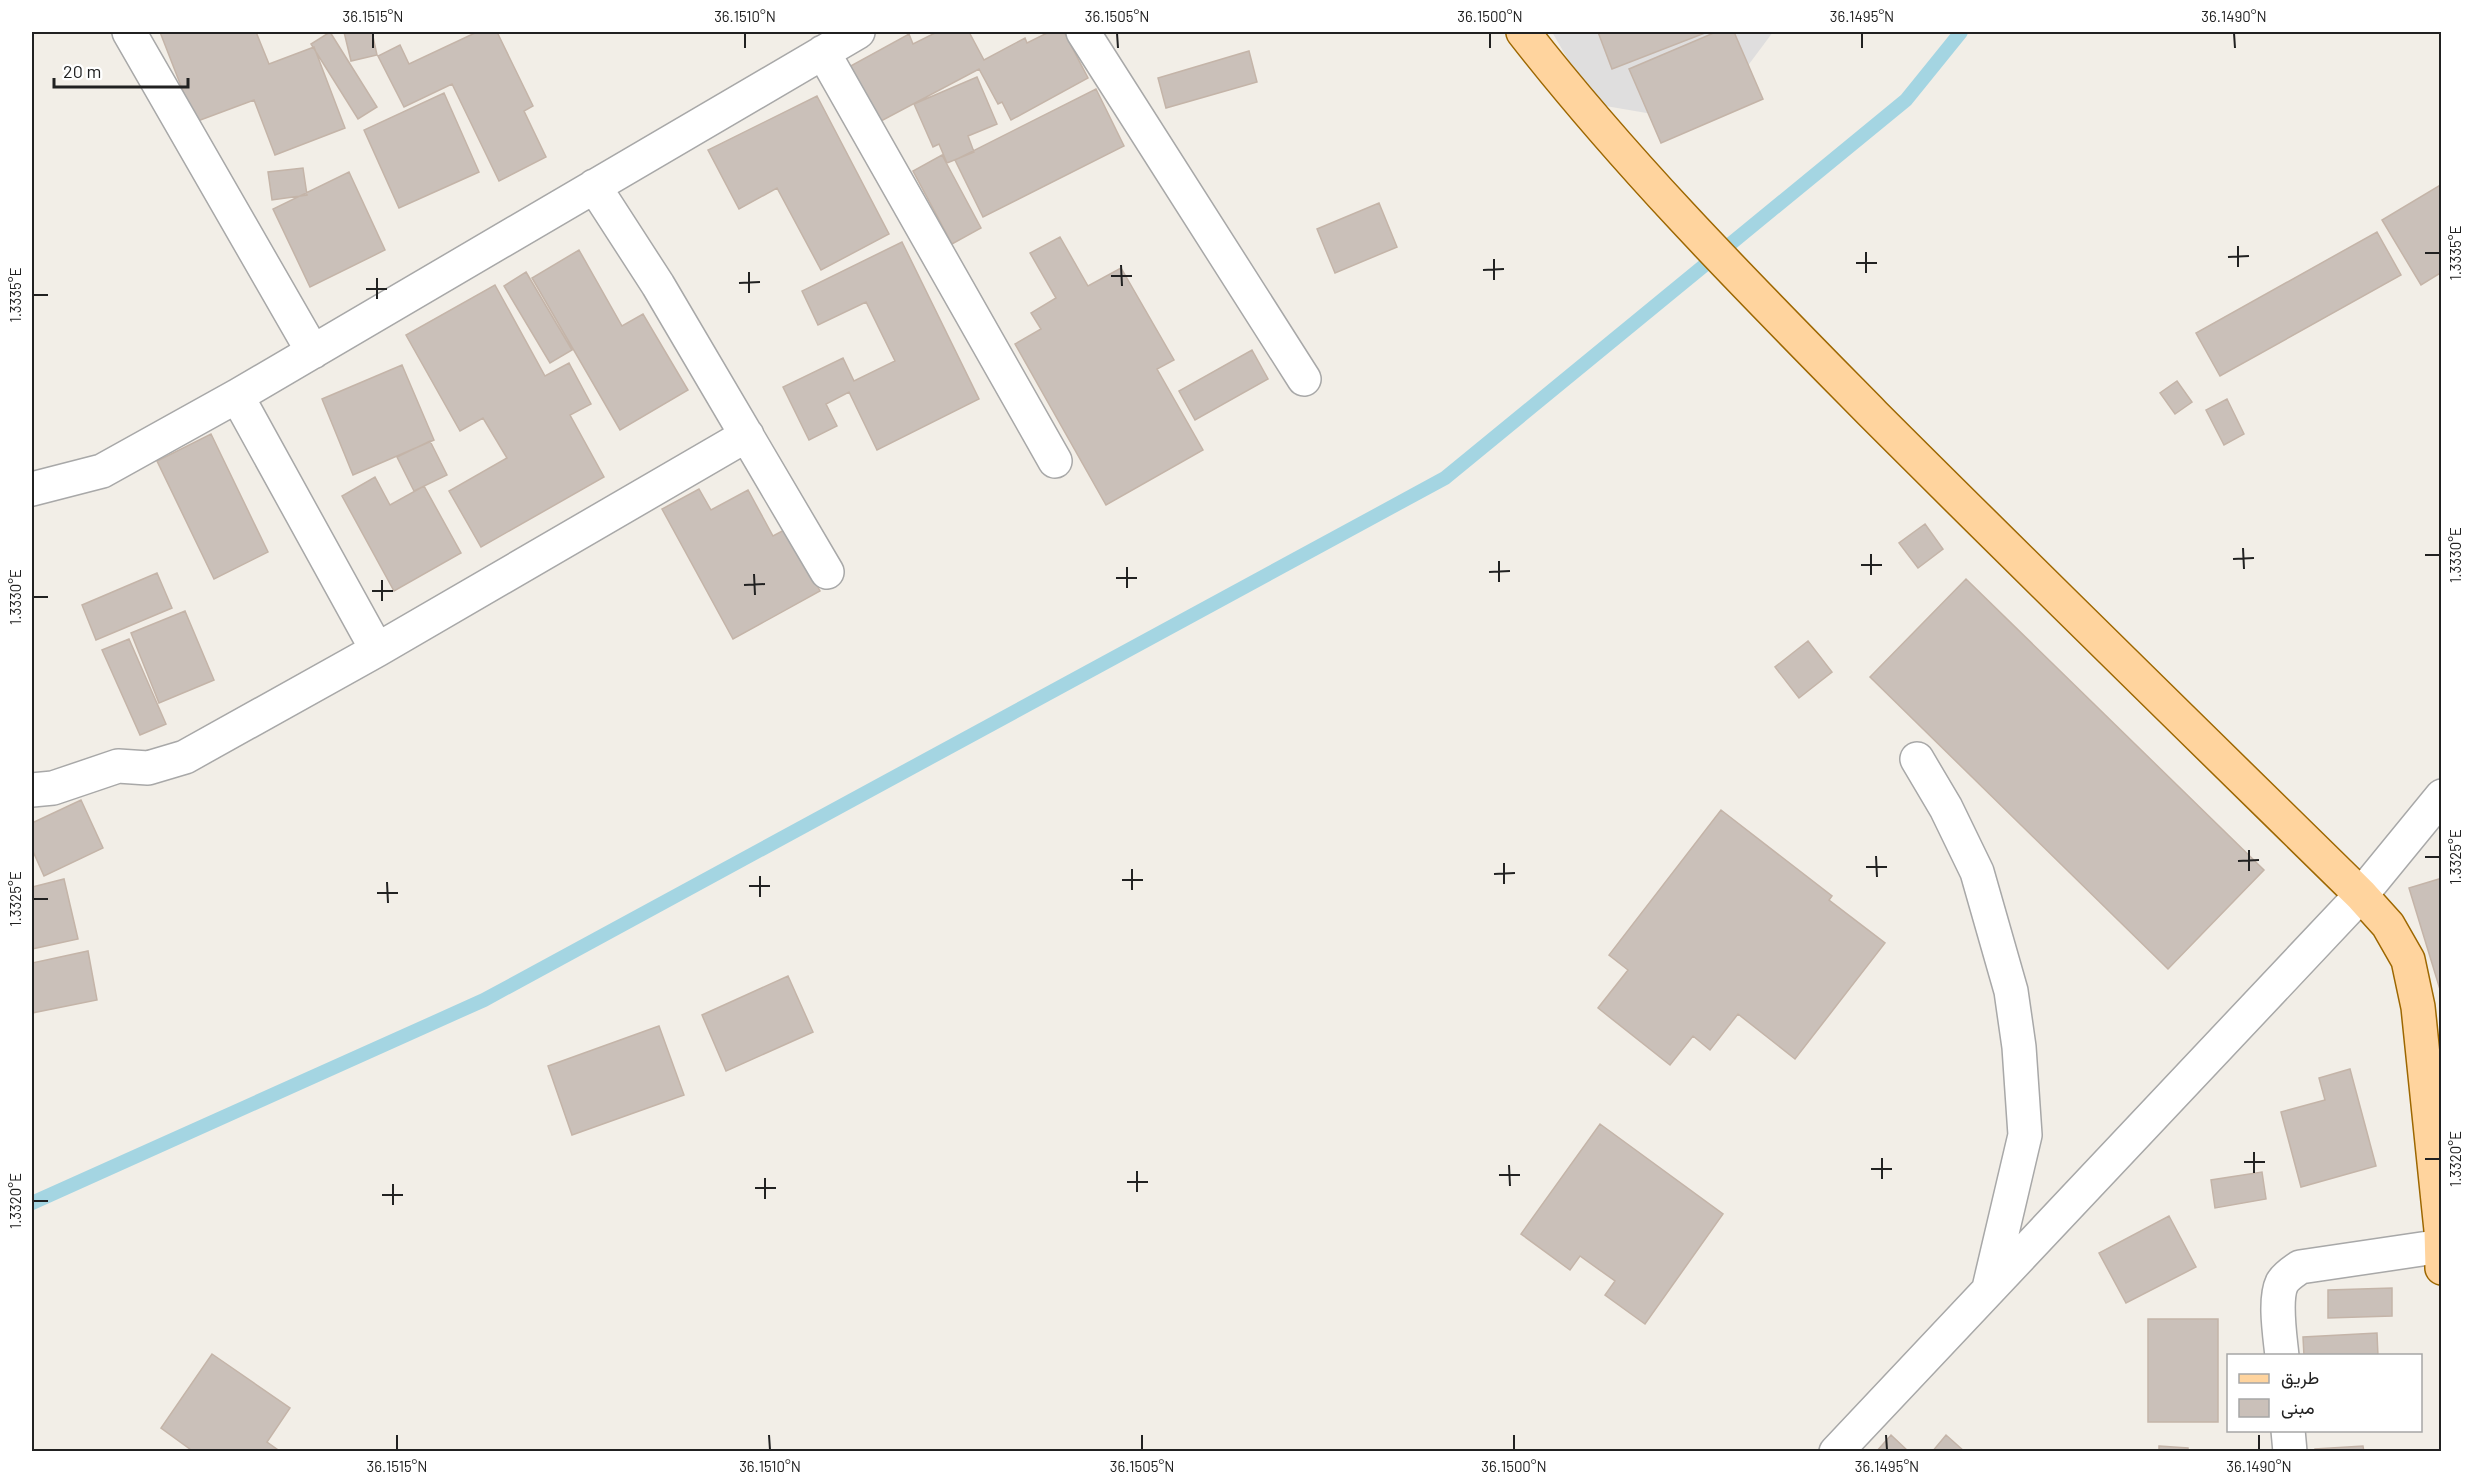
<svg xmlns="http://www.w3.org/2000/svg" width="2473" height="1483" font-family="Barlow,Vazirmatn,sans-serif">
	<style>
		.residential { fill: #dfdede }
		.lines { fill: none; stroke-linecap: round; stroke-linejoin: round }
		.stream { stroke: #a4d5e2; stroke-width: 14 }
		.building { fill: #cac0b9; stroke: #c4b4a8; stroke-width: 1.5 }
		.minor-casing { stroke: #a8a8a8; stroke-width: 36 }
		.major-casing { stroke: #9d6700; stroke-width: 36 }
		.minor { stroke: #fff; stroke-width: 33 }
		.major { stroke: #ffd49e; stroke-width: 33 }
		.ticks { fill: none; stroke: #212121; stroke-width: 2 }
		.neatline { fill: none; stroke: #212121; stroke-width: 2 }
		.ticks-label { font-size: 15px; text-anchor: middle; fill: #212121 }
	</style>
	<rect width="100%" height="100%" fill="#f2eee7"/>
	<path class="residential" d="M1552,32H1773L1705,123L1594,104Z"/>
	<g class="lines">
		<path class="stream" d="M32,1203L484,1000L1445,478L1906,100L1961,32"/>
	</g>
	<path class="building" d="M160,32H256L269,64L314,47L345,128L275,155L254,100L195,122Z
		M330,32L377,107L358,119L311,44Z
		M344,32H372L377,55L351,61Z
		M477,32H497L533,106L524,111L546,157L499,181L452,84L404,107L378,56L400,45L409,64Z
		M937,32H969L984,60L1025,38L1027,43L1049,32H1064L1088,78L1011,120L1002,102L998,104L979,69L866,129L836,74L909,34L913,44Z
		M1598,32H1704L1705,33L1612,69Z
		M1716,32H1734L1763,99L1661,143L1629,69Z
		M1249,51L1257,82L1166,108L1158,78Z
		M977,77L997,124L968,136L974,152L947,163L939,144L933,147L914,104Z
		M1096,89L1124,146L983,217L955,160Z
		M444,93L479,172L399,208L364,130Z
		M817,96L889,234L821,270L777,188L739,209L708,150Z
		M942,155L981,228L952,244L913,171Z
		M303,168L307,195L272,200L268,172Z
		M349,172L385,250L310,287L273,209Z
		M2442,184V272L2421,285L2382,220Z
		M1379,203L1397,247L1335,273L1317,229Z
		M2377,232L2401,275L2220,376L2196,333Z
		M1060,237L1088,286L1121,268L1174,360L1157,369L1203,450L1106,505L1015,344L1041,329L1031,313L1056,298L1030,253Z
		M902,242L979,399L877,450L849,392L826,404L837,426L809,440L783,387L843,358L854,381L895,361L866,302L818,325L802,291Z
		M579,250L622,326L643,314L688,390L620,430L532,278Z
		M526,272L572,350L550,363L504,286Z
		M495,285L545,376L569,363L591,404L570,415L604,477L481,547L449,491L507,458L483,418L460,431L406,335Z
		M1252,350L1268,379L1195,420L1179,391Z
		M402,365L434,440L353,475L322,399Z
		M2177,381L2192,402L2175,414L2160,393Z
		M2227,399L2244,434L2224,445L2206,410Z
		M211,434L268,552L214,579L157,461Z
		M430,441L447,475L414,491L397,457Z
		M375,477L390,505L424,486L461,553L394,591L342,496Z
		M699,489L711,510L748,490L773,536L786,529L820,591L733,639L662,509Z
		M1925,524L1943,549L1918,568L1899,543Z
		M157,573L172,608L96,640L82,605Z
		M1966,579L2264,870L2168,969L1870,677Z
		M185,611L214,680L159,703L131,633Z
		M129,639L166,724L140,735L102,650Z
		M1808,641L1832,672L1799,698L1775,667Z
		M81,800L103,848L44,876L32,849V823Z
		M1721,810L1832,896L1829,900L1885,943L1795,1059L1738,1014L1710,1050L1693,1036L1670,1065L1598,1008L1628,970L1609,955Z
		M2442,878V996L2409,888Z
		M64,879L78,939L32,949V887Z
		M88,951L97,1000L32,1013V963Z
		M788,976L813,1032L726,1071L702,1015Z
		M659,1026L684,1095L572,1135L548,1066Z
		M2350,1069L2376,1166L2301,1187L2281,1112L2325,1100L2319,1078Z
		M1600,1124L1723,1214L1645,1324L1605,1295L1615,1281L1580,1256L1570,1270L1521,1234Z
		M2262,1172L2266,1199L2215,1208L2211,1180Z
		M2169,1216L2196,1267L2126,1303L2099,1253Z
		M2392,1288V1316L2328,1318V1290Z
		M2148,1319H2218V1422H2148Z
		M2377,1333L2378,1356H2304L2303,1337Z
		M212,1354L290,1408L267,1442L281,1452H194L161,1428Z
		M1891,1435L1909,1452H1876Z
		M1946,1435L1965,1452H1932Z
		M2159,1446L2188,1448V1452H2159Z
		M2363,1446L2364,1452H2315V1449Z"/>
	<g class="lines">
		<g class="minor-casing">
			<path id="minor" d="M129,32L313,352
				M1083,32L1304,379
				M823,52L1055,461
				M594,186L658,285L827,572
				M237,396L377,650
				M32,489L102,471L237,396L858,32
				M1917,759L1946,808L1977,872L2011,991L2019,1047L2025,1135L1989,1288
				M32,790L53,788L118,766L148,768L185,757L377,650L747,435
				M2282,1356C2280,1336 2274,1300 2282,1283C2286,1276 2293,1272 2300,1267L2442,1246
				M2288,1430L2290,1452
				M1836,1452L2361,895L2442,796"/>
		</g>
		<g class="major-casing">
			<path id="major" d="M1523,32C1630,169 1752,291 1874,415C2035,576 2198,735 2361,895L2388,925L2408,960L2418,1007L2441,1230L2442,1268"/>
		</g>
		<use href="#minor" class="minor"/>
		<use href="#major" class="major"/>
	</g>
	<path class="ticks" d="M373,33V48M745,33V48M1117,33L1118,48M1490,33V48M1862,33V48M2234,33L2235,48M2238,246V267M1866,252V273M2425,253H2440M2228,257L2249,256M1494,259V280M1856,263H1877M1121,265L1122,286M1483,270L1504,269M749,272V293M1111,276H1132M377,278V299M739,283L760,282M366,289H387M33,295H48M2243,548L2244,569M1871,554V575M2425,555H2440M2233,559L2254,558M1499,561V582M1861,565H1882M1127,567V588M1489,572L1510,571M754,574L755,595M1116,578H1137M382,580V601M744,585L765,584M372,591H393M33,597H48M2249,850V871M1876,856L1877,877M2425,857H2440M2238,861L2259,860M1504,863V884M1866,867H1887M1132,869V890M1494,874L1515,873M760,876V897M1122,880H1143M387,882L388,903M749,886H770M377,893H398M33,899H48M2254,1152V1173M1882,1158V1179M2425,1159H2440M2244,1162H2265M1509,1165L1510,1186M1871,1169H1892M1137,1171V1192M1499,1175H1520M765,1178V1199M1127,1182H1148M393,1184V1205M755,1188H776M382,1195H403M33,1201H48M397,1435V1450M769,1435L770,1450M1142,1435V1450M1514,1435V1450M1886,1435L1887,1450M2259,1435V1450"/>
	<rect width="2473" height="1483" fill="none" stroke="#ffffff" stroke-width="66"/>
	<rect x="2227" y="1354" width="195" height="78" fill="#ffffff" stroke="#a6a6a6" stroke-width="1.5"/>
	<rect x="2239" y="1374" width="30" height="9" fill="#ffd49e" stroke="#a6a6a6" stroke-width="1.5"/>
	<text x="2281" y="1384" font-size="18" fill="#212121">طريق</text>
	<rect x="2239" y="1399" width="30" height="18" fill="#cac0b9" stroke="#a6a6a6" stroke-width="1.5"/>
	<text x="2281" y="1414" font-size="18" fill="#212121">مبنى</text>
	<path d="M54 78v9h134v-9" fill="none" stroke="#212121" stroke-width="3"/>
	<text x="63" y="78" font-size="18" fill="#212121" stroke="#ffffff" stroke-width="4.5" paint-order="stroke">20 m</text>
	<rect x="33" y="33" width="2407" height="1417" class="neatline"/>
	<g class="ticks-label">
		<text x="373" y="22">36.1515°N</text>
		<text x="745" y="22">36.1510°N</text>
		<text x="1117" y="22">36.1505°N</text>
		<text x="1490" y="22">36.1500°N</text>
		<text x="1862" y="22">36.1495°N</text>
		<text x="2234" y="22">36.1490°N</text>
		<text transform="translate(2456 253) rotate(-90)" y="5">1.3335°E</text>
		<text transform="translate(16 295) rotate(-90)" y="5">1.3335°E</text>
		<text transform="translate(2456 555) rotate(-90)" y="5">1.3330°E</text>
		<text transform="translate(16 597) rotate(-90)" y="5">1.3330°E</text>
		<text transform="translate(2456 857) rotate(-90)" y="5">1.3325°E</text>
		<text transform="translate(16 899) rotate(-90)" y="5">1.3325°E</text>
		<text transform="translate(2456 1159) rotate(-90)" y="5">1.3320°E</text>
		<text transform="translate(16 1201) rotate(-90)" y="5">1.3320°E</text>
		<text x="397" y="1472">36.1515°N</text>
		<text x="770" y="1472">36.1510°N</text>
		<text x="1142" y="1472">36.1505°N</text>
		<text x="1514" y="1472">36.1500°N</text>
		<text x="1887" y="1472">36.1495°N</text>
		<text x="2259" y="1472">36.1490°N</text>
	</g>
</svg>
